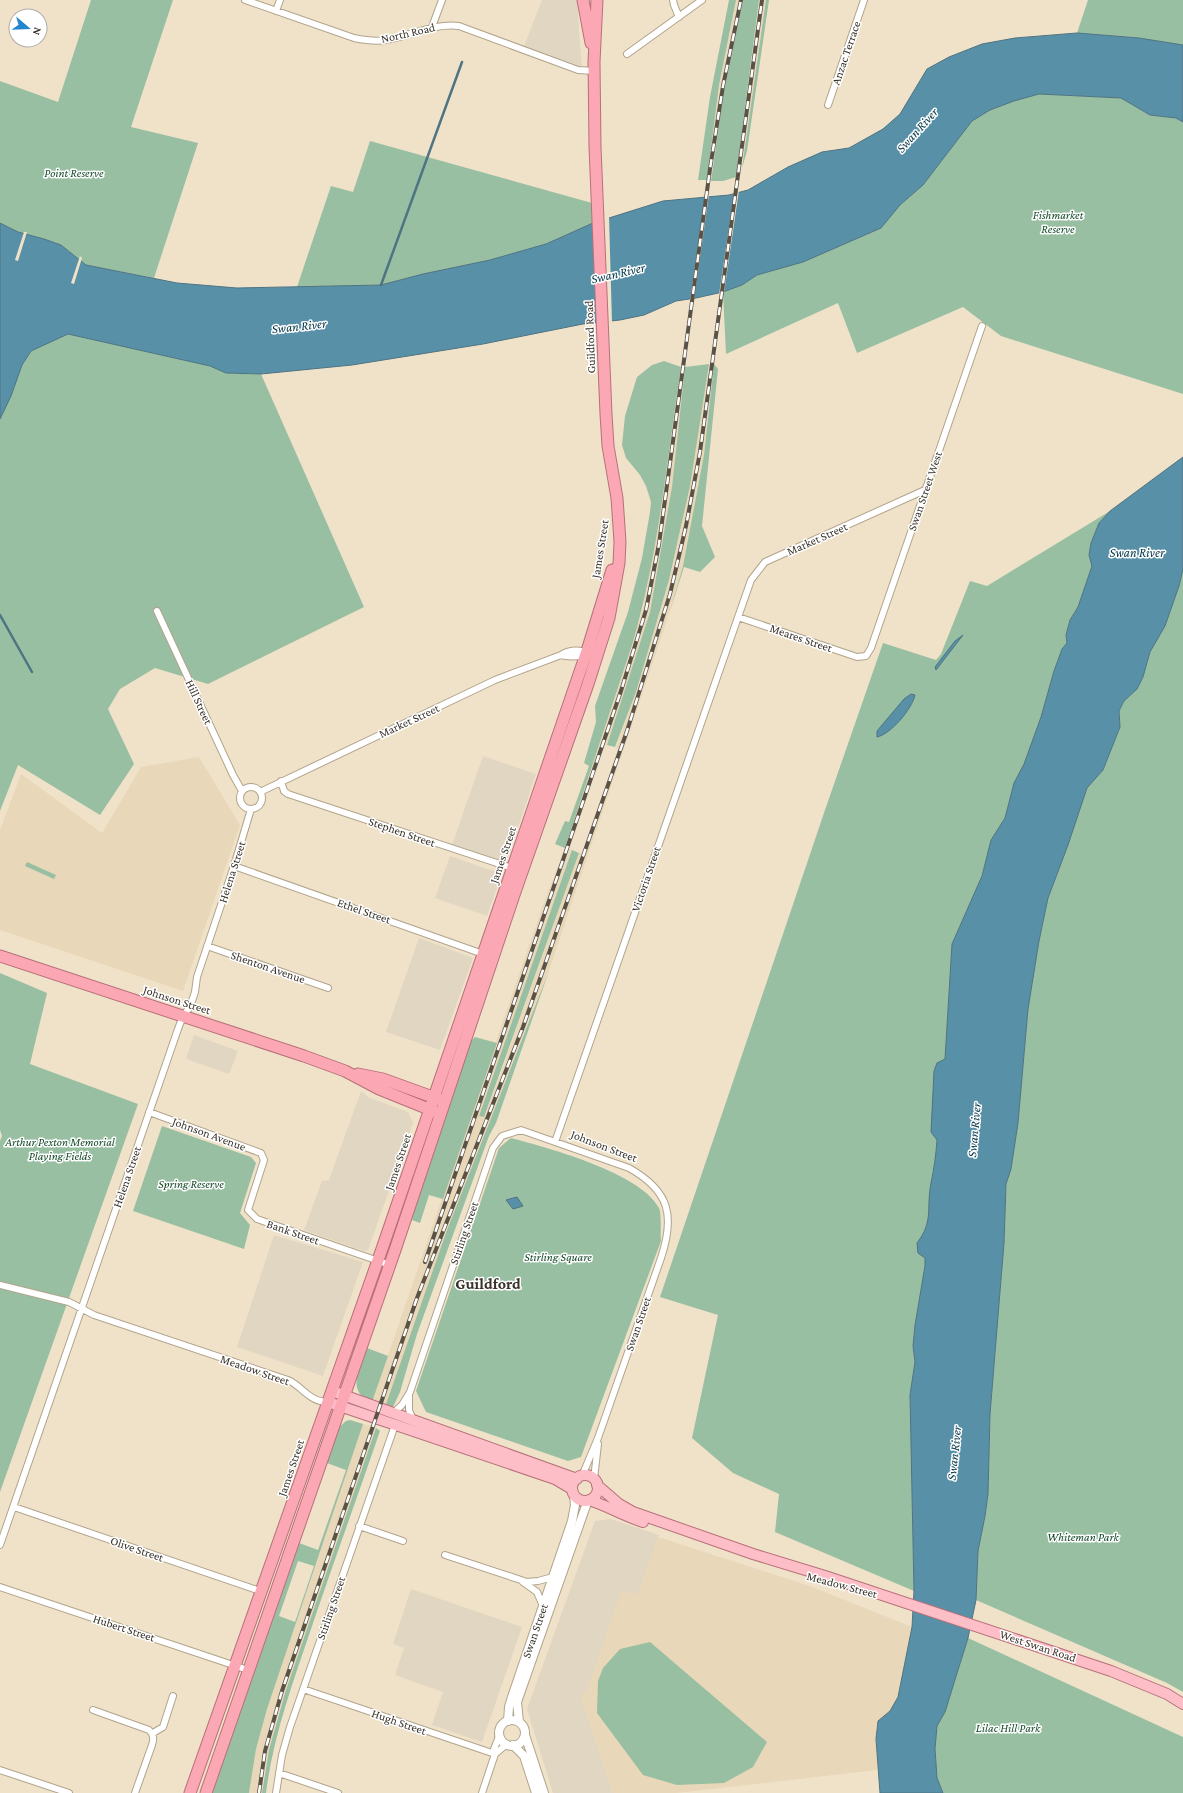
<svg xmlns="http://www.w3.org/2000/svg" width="1183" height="1793" font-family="'Crimson Pro',serif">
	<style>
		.commercial { fill: #e0d6c1 }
		.built { fill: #e8d7b8 }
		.green { fill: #98bfa2; fill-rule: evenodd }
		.water { fill: #5890a8; stroke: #4e7482 }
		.pier { fill: #f0e2c9 }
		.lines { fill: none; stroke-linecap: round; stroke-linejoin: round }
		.stream { stroke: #4e7482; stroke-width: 2.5 }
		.minor-casing { stroke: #b1a48c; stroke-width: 8 }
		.tertiary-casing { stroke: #b1a48c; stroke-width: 10 }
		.primary-casing { stroke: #b77078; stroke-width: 12 }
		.trunk-casing { stroke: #b77078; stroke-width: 13 }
		.minor { stroke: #fff; stroke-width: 6 }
		.tertiary { stroke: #fff; stroke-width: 8 }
		.primary { stroke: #fdbec7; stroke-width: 10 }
		.trunk { stroke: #fca8b4; stroke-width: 11 }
		.rail-casing { stroke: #5a5246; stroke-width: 4 }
		.rail { stroke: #fff; stroke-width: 2.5; stroke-dasharray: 8; stroke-linecap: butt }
		.labels { text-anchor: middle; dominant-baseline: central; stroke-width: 3; stroke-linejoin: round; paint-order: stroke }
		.street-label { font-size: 12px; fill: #383229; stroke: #fff }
		.park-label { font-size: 12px; font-style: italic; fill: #134928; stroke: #fff }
		.water-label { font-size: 13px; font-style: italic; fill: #003446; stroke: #fff }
		.district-label { font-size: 16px; font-weight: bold; fill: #383229; stroke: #fff }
	</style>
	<rect width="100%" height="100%" fill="#f0e2c9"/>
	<path class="commercial" d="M542,0H577L582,71L523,49Z
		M483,756L536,774L506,863L452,845Z
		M450,856L502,874L487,916L435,898Z
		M419,938L473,958L440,1050L386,1032Z
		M194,1035L238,1051L229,1074L186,1059Z
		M361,1091L368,1097L408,1112L413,1123L368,1250L364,1251L304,1230L322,1181L329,1180Z
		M274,1235L363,1262L323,1376L237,1347Z
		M611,1519L659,1535L638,1595L622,1590L587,1692L581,1696L613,1793H553L527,1709L595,1521Z
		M411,1589L522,1627L482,1742L432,1725L443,1692L395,1675L404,1648L393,1644Z"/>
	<path class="built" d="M736,0H743L723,96L714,157H710L719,85Z
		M759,0H766L744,157H740Z
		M709,364H714L704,455L683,566L670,611L549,971L447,1230L385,1407L372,1402L542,908L565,848L633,642L643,608L651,566L681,367H685L672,487L650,612L607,745H604L569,849L572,850L479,1116L484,1117L495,1089L579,853H582L618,749L616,748L636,692L654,632L669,580L681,529Z
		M199,757L240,825L183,991L0,930V830L21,774L102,833L141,767Z
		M363,1424L376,1428L285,1693L277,1719L264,1774L262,1793H249L256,1749L267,1709Z
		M658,1537L810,1586L912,1627L898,1697L890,1711L878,1722L876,1739L878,1770L676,1793H613L581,1696L587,1692L622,1589L638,1595Z"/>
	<path class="green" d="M91,0H173L131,127L198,143L154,278L86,265L61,245L44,239L18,232L0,223V81L58,102Z
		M729,0H736L719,85L707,180H698L710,97Z
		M743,0H759L736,177L723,181H711L723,96Z
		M766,0H769L747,151L742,168Z
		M1088,0H1183V45L1139,38L1077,33Z
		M1039,94L1121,98L1150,115L1176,118L1183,122V394L1001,336L963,307L857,353L838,303L726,354L723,292L742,285L757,275L803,262L881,228L900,205L923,185L972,121L990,110L1014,101Z
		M370,141L592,203L593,223L546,244L490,260L423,274L381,285L297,287L331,186L353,192Z
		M68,334L210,366L226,373L261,374L364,607L208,684L155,668L120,689L108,709L134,764L100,815L18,765L0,811V419C8,402 19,363 31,351C38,344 58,338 68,334Z
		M664,361L681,367C667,458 659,552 633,642L565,848L555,844L565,821L569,822L589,766L584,763L596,722L595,706L628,612L642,558L650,512L651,502L646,486L640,475L626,458L622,445L625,416L637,377L652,365Z
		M709,364L690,486L669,580L636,692L615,747L607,745L650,612L672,487L685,367Z
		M714,364L718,369L702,526L715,557L700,572L684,567L670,611L683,566L704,455Z
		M1110,511L1099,523L1091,543L1089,555L1092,566L1078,607L1070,620L1066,635L1067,643L1062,649L1054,671L1041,717L1024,764L1014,783L1005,818L991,840L982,876L952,944L945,1060L937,1063V1140L936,1158L931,1183L929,1216L925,1233L917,1243L925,1258V1266L915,1325L913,1346L915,1362L910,1395L914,1591L775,1532L779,1494L733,1473L692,1438L718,1315L660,1297L825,810L883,643L936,660L941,654L970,581L987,586Z
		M1183,569V1692L1167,1683L976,1600L978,1551L985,1516L988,1494L990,1414L1004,1243L1006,1184L1011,1169L1018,1123L1028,1009L1039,941L1048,898L1068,845L1087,788L1103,770L1120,727L1119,711L1124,701L1137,689L1143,677L1150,652L1165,626L1179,586Z
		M572,850L579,853L484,1117L479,1116Z
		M27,862L56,875L54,879L25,866Z
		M549,971L496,1123L489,1136L417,1334L400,1392L393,1407H385L447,1230Z
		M0,973L47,993L30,1064L138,1104L0,1492V1141L2,1136L0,1130Z
		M475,1037L497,1043L443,1199L429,1195L420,1223L412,1220L418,1196L460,1070L471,1041Z
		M162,1126L251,1157L256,1163L240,1213L250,1225L244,1249L133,1211Z
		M511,1138C549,1148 641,1173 659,1208C662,1214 660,1234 661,1241L581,1457L568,1461L426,1412L416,1391L499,1148Z
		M367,1348L388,1356L372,1402C345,1392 360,1368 367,1348Z
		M350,1420L363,1424L267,1709L256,1749L249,1793H210L335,1431L346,1421ZM327,1463L346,1470L318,1550L299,1543ZM298,1561L314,1566L295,1622L279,1616Z
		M376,1428L380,1431C357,1498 333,1564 310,1632C292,1685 273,1737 266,1793H262L269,1750L285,1693Z
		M968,1638L1183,1737V1793H943L937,1778L935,1749L937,1726L945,1712Z
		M650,1642L767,1742L753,1767L724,1783L677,1785L643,1775L597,1713L598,1681L603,1668L620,1649Z"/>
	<path class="water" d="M1077,33L1139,38L1183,45V122L1176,118L1150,115L1121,98L1039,94L1014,101L990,110L972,121L923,185L900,205L881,228L803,262L757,275L742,285L723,292L696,298L676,301L644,315L620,320L583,324L483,344L352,365L261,374L226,373L210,366L68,334L31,351L22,365L11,396L0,419V223L18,232L44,239L61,245L86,265L177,283L237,288L381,285L423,274L490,260L546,244L593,223L663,201L729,195L748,190L788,167L822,152L849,148L883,129L900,114L927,69L949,57L982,44L1015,38Z
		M1183,457V569L1179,586L1165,626L1150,652L1143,677L1137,689L1124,701L1119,711L1120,727L1103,770L1087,788L1068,845L1048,898L1039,941L1028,1009L1018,1123L1011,1169L1006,1184L1004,1243L990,1414L988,1494L985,1516L978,1551L976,1600L968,1638L958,1670L945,1712L937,1726L935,1749L937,1778L943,1793H880L876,1739L878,1721L890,1711L898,1697L912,1627L914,1591L910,1395L915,1362L913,1346L915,1325L925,1266V1258L918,1253L917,1243C934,1221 926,1208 931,1183C934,1169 936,1155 937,1140L931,1132L934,1071L937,1063L945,1059L952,944L982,876L991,840L1005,818L1014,783L1024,764L1041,717L1054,671L1062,649L1067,643L1066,635L1070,620L1078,607L1092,566L1089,555L1091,543L1099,523L1110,511Z
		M963,635L936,670L935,667L955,641Z
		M911,694L915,695C912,709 891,734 877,737V731L904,699Z
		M517,1197L523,1206L513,1209L506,1200Z"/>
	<path class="pier" d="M739,190L724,293L719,295L734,192Z
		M709,194L694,300L690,301L705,195Z
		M609,216L612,323L598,324L594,221Z
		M24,232H27L18,261L15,260Z
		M80,256L82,258L74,284L71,283Z"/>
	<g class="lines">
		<path class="stream" d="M381,285L462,62
			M0,615L32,672"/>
		<g class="minor-casing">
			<path id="minor" d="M245,0L354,38C364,40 375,42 385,40C411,36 433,23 459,26L578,70L594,71
				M673,0L674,5L679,17
				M276,11L280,0
				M432,27L442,0
				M627,54L702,0
				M828,105L864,0
				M157,611L233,775L242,791
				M738,617L857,657L866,656L871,648L982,326
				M561,655C570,658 579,655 587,657
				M281,781L284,791L288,794L515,869
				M240 798a11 11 0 1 1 22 0a11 11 0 1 1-22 0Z
				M260,792L495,680L561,655C570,649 579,650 589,652
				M234,866L486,955
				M207,946L328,988
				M149,1112L261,1153L264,1160L248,1210L257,1219L390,1265
				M555,1142L751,580L765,562L925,490
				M0,1285L69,1302L94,1315L288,1380C302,1386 309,1402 328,1402
				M409,1396V1410L413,1420
				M393,1413L402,1405L410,1392L493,1148L502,1136L521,1130L629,1168C670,1191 675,1216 661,1258L598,1438L582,1476
				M594,1479L598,1444
				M14,1507L260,1591
				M359,1526L403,1541
				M0,1545L178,1029L183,1016L190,1007L195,992L197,977L234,866L251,809
				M445,1555L527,1582L538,1581L553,1577
				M523,1582L537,1592L543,1606
				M0,1587L248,1670
				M303,1689L495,1754
				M93,1710L149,1730C154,1735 154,1739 152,1745L135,1793
				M153,1733L163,1727L173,1696
				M495,1754L507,1744
				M0,1770L69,1793
				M279,1773L338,1793
				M276,1793L282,1755L290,1727L395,1425
				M482,1793L495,1754L494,1749L500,1734"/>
		</g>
		<g class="tertiary-casing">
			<path id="tertiary" d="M499 1733a13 13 0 1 1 26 0a13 13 0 1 1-26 0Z
				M508,1721L509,1707L512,1697L572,1521L575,1505L574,1495
				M519,1722L517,1702L588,1500
				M525,1735L544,1793
				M513,1745L524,1756L536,1793"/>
		</g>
		<g class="primary-casing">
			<path id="primary" d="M332,1391L577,1479
				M328,1402L555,1479L572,1489
				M572 1488a13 13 0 1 1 26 0a13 13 0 1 1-26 0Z
				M597,1485L619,1504L633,1512L753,1554L825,1576L1111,1671L1167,1694L1183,1704
				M589,1500C608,1506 624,1516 643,1522"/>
		</g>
		<g class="trunk-casing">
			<path id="trunk" d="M583,0L591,43
				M0,956L304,1056L345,1071L379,1089L436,1112
				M358,1074L383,1079L441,1100
				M190,1793L383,1246L587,651L612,570
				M206,1793L395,1250L515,892L588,684L609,618L619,563L620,542L617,498L608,446L606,414L595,147L594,62L597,0"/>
		</g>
		<use href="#minor" class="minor"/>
		<use href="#tertiary" class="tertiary"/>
		<use href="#primary" class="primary"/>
		<use href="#trunk" class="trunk"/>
		<g class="rail-casing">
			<path id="rail" d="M425,1262L621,691L646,610L659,544L710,169L723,86L741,0
				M259,1793L265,1751L282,1691L417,1298L523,1027L627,731L670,594L686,526L700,452L762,0"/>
		</g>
		<use href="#rail" class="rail"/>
	</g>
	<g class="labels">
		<g class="street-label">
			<text transform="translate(408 33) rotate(-13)">North Road</text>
			<text transform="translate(846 53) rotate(-71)">Anzac Terrace</text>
			<text transform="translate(590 337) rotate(-92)">Guildford Road</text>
			<text transform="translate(925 491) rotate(-71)">Swan Street West</text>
			<text transform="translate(817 539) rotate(-24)">Market Street</text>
			<text transform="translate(600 549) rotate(-81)">James Street</text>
			<text transform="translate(801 638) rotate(19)">Meares Street</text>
			<text transform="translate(199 702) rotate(65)">Hill Street</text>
			<text transform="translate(409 721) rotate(-25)">Market Street</text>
			<text transform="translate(402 832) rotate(19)">Stephen Street</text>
			<text transform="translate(503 855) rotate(-71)">James Street</text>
			<text transform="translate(232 872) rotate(-72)">Helena Street</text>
			<text transform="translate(646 879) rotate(-71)">Victoria Street</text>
			<text transform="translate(364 911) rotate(19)">Ethel Street</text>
			<text transform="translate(268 967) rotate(19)">Shenton Avenue</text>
			<text transform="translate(177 1000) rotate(18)">Johnson Street</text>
			<text transform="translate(209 1134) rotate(20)">Johnson Avenue</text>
			<text transform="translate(604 1146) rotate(21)">Johnson Street</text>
			<text transform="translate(398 1162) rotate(-71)">James Street</text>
			<text transform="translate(127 1177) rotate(-71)">Helena Street</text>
			<text transform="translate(293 1232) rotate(19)">Bank Street</text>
			<text transform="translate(464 1233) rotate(-71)">Stirling Street</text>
			<text transform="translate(638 1324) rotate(-71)">Swan Street</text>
			<text transform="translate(255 1370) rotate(19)">Meadow Street</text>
			<text transform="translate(291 1468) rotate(-71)">James Street</text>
			<text transform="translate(137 1549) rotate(19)">Olive Street</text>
			<text transform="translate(842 1585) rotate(15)">Meadow Street</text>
			<text transform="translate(331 1608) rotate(-71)">Stirling Street</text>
			<text transform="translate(124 1628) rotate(18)">Hubert Street</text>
			<text transform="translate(535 1631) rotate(-71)">Swan Street</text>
			<text transform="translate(1038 1646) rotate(18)">West Swan Road</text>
			<text transform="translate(399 1722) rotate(19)">Hugh Street</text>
		</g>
		<g class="park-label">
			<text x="74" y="173">Point Reserve</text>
			<text x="1058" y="215">Fishmarket<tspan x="1058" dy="14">Reserve</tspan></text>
			<text x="60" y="1142">Arthur Pexton Memorial<tspan x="60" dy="14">Playing Fields</tspan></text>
			<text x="191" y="1184">Spring Reserve</text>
			<text x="558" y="1257">Stirling Square</text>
			<text x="1083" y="1537">Whiteman Park</text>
			<text x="1008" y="1728">Lilac Hill Park</text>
		</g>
		<g class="water-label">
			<text transform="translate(917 130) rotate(-48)">Swan River</text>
			<text transform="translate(618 273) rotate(-13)">Swan River</text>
			<text transform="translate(299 326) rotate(-6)">Swan River</text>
			<text x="1137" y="552">Swan River</text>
			<text transform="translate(974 1130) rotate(-85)">Swan River</text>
			<text transform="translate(954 1453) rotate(-84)">Swan River</text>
		</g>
		<g class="district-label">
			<text x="488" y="1283">Guildford</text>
		</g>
	</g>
	<g transform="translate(28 28) rotate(109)"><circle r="19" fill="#ffffff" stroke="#afada9"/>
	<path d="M0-3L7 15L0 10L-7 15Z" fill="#2185d0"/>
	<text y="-6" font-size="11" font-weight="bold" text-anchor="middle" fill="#383229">N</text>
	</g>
</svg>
